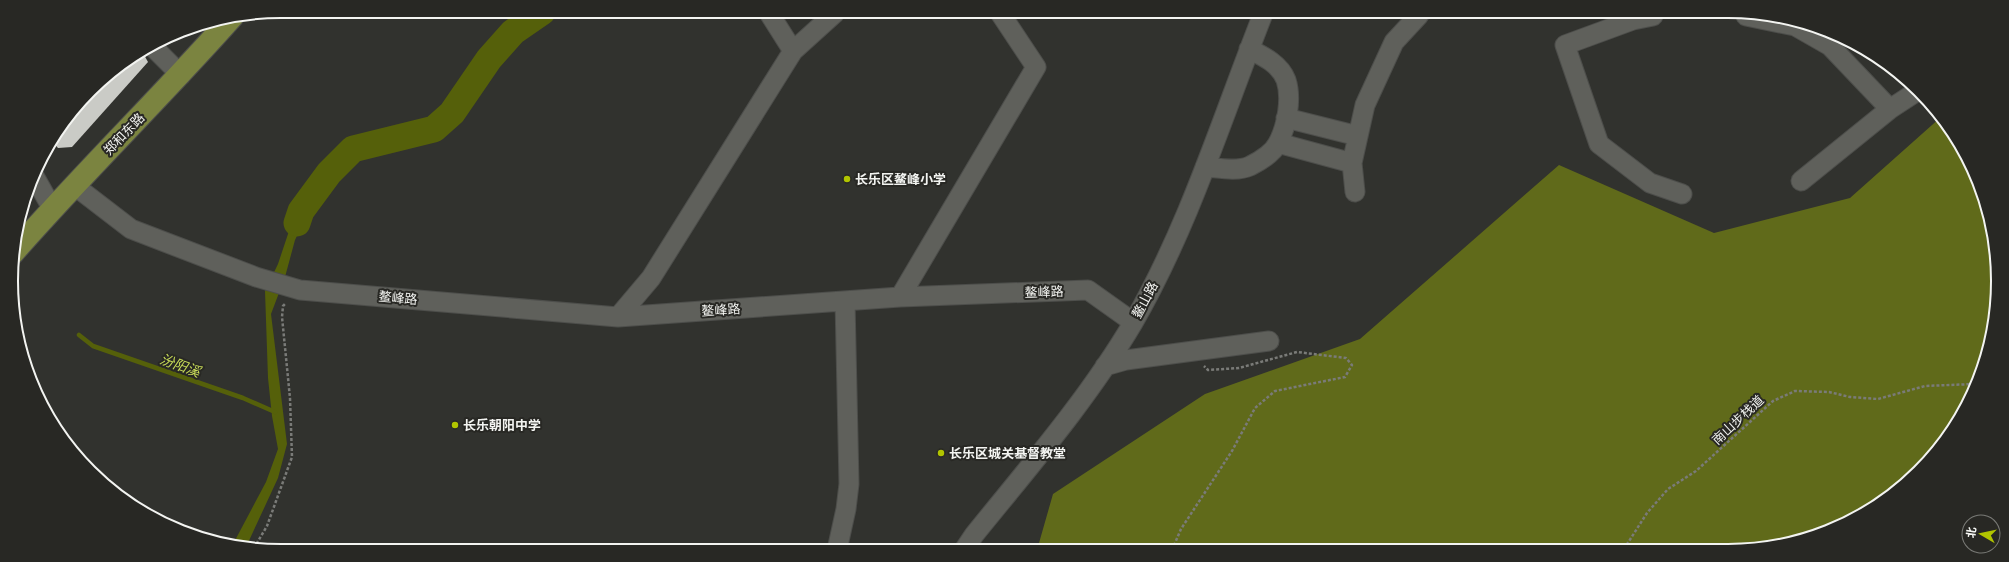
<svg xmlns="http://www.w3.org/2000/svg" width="2009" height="562" font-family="'Times New Roman','Noto Sans SC',serif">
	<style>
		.forest { fill: #606a1a }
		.water { fill: #55600a }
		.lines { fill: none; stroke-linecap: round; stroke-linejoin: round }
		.stream { stroke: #55600a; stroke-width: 4.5 }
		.river { stroke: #55600a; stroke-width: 27 }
		.building { fill: #cacbc6 }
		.minor-casing { stroke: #4d4e4b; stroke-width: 21 }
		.major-casing { stroke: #4d4e4b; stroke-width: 24 }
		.path { stroke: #7a7b78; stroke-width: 2.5; stroke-dasharray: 3 2; stroke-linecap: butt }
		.minor { stroke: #5f605b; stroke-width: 19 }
		.major { stroke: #7b8440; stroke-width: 22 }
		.poi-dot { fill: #b1c500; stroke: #282824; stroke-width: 1.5 }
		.labels { text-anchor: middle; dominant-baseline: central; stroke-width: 4; stroke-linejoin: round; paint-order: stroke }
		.street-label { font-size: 13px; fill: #f3f4f1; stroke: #282824 }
		.poi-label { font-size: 13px; font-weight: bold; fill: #f3f4f1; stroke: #282824; text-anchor: start }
		.water-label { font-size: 14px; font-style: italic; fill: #c9dd58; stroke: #282824 }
		.rim { fill: none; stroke: #f3f4f1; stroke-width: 2 }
	</style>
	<rect width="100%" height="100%" fill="#31322e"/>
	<path class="forest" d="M1941,117L1952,131L1977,177L1993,228L1998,281L1993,333L1962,416L1906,484L1847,523L1763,549L1037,550L1053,494L1205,394L1360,339L1559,165L1714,233L1850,198Z"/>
	<path class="water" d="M314,176L317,194L295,240L285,277L271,314L287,444L278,478L247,545L246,548L232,546L266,482L278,449L272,416L268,378L265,291L278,264L295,213Z"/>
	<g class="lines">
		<path class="stream" d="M515,12L517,29
			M79,335L93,346L243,398L275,412"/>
		<path class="river" d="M297,223L301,211L329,173L353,149L434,129L452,113L489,59L513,32L542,12"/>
	</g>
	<path class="building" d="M143,53L148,62L72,147L58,148L52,141L67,117L103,78Z"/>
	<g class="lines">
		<g class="minor-casing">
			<path id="minor" d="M1653,16L1633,20L1565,45L1599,144L1650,183L1682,194
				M1746,16L1795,26L1830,46L1890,109
				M153,47L181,75
				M793,51L835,13
				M1286,118L1358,136
				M1278,143L1352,163
				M1205,167C1219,168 1237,172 1250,166C1260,161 1273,153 1278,143C1287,126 1292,98 1286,80C1280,64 1263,56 1249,49
				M34,176L52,208
				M1801,181L1890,109L1919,90
				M75,186L131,229L256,277L300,290L618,317L900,297L1088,290L1133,322
				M1355,192L1352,163L1365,105L1394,42L1419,15
				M900,297L1036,67L1000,13
				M618,317L651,278L793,51L769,13
				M1105,366L1126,360L1269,341
				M837,550L846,509L849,484L845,301
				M964,550L974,535C1029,467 1088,399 1133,323C1189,226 1222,118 1263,14"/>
		</g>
		<g class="major-casing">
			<path id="major" d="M13,253C84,172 162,96 233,16"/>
		</g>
		<path class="path" d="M20,211L24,216
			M254,548L267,526L292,457L290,398L282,317L283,306L286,303
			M1624,549L1647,513L1668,489L1696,471L1773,401L1795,391L1829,392L1850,397L1878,399L1925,386L1974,384
			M1172,550L1181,529L1232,451L1255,408L1275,391L1345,377L1352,365L1346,358L1297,352L1239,368L1208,370L1204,366"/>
		<use href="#minor" class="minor"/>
		<use href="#major" class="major"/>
	</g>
	<g class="poi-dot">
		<circle cx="847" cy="179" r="4"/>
		<circle cx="455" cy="425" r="4"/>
		<circle cx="941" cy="453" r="4"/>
	</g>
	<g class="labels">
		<g class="street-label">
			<text transform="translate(124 134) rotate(-46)">郑和东路</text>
			<text transform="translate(1044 292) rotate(-2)">鳌峰路</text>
			<text transform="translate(398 298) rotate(5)">鳌峰路</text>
			<text transform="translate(1145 300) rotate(-62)">鳌山路</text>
			<text transform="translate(721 310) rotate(-4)">鳌峰路</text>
			<text transform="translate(1738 420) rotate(-43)">南山步栈道</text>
		</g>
		<g class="poi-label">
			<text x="855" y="179">长乐区鳌峰小学</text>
			<text x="463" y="425">长乐朝阳中学</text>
			<text x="949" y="453">长乐区城关基督教堂</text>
		</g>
		<g class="water-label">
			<text transform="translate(180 366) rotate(20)">汾阳溪</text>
		</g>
	</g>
	<path d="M0 0H2009V562H0ZM281 18H1728A263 263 0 0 1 1991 281V281A263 263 0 0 1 1728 544H281A263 263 0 0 1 18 281V281A263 263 0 0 1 281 18Z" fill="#282824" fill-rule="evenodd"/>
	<path class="rim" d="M281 18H1728A263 263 0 0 1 1991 281V281A263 263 0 0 1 1728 544H281A263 263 0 0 1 18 281V281A263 263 0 0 1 281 18Z"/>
	<g transform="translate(1981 534) rotate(279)"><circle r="19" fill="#282824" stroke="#797a76"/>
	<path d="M0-3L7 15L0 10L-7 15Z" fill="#b1c500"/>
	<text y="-6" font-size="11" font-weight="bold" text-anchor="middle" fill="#f3f4f1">北</text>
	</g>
</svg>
